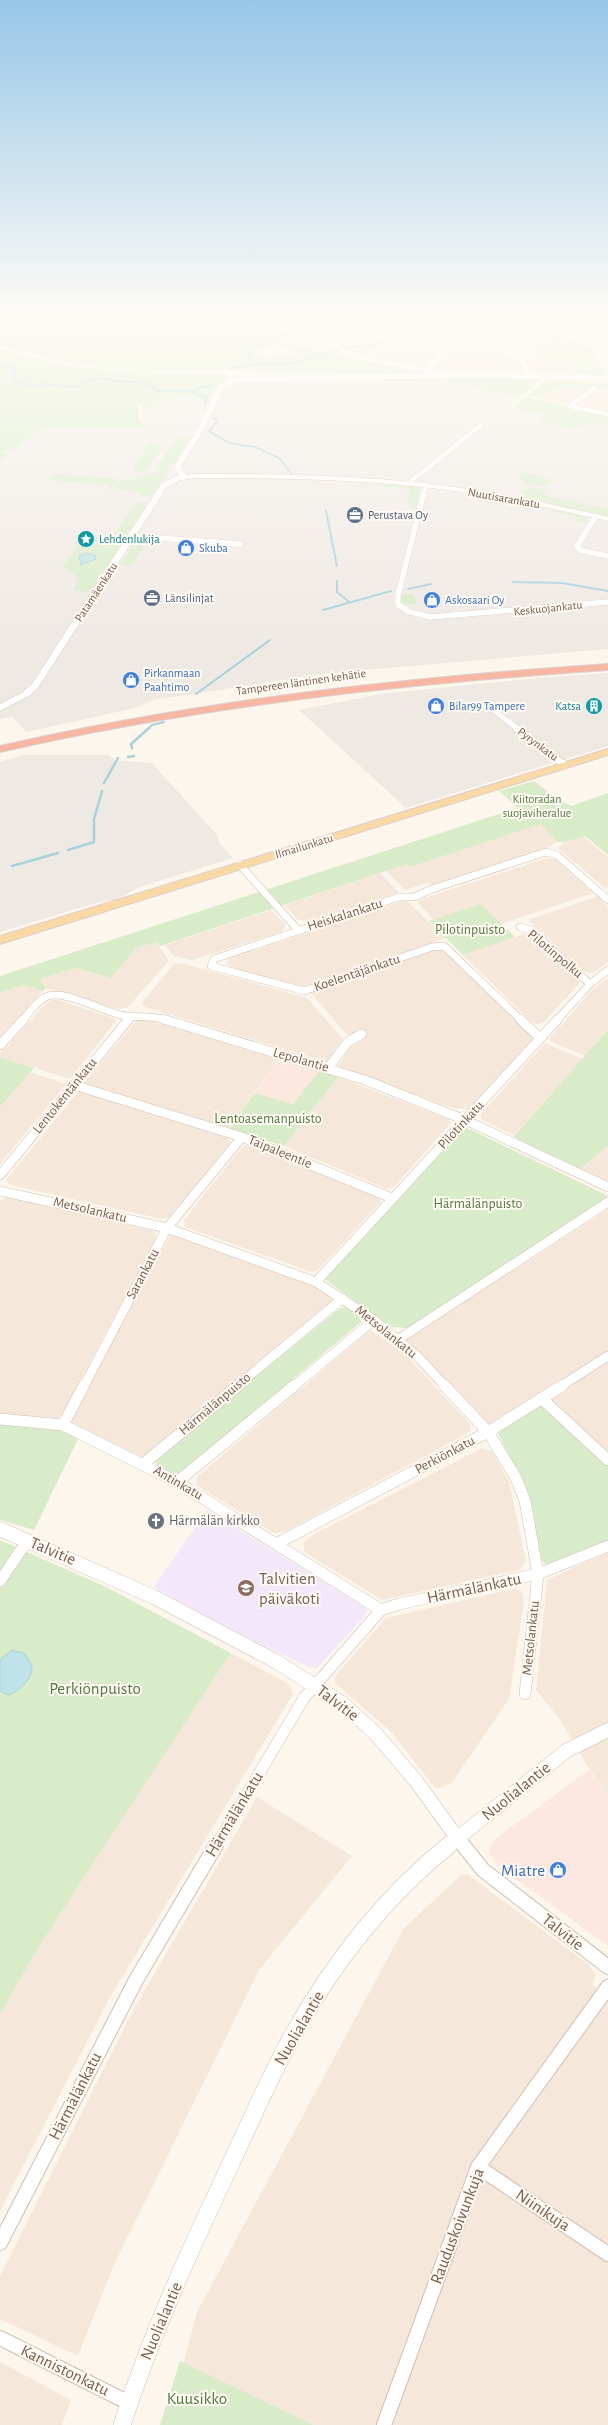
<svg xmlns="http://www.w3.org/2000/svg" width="608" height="2425" font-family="'Alegreya Sans',sans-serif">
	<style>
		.residential { fill: #f5e8da }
		.commercial { fill: #fde8e0 }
		.industrial { fill: #efe9e4 }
		.education { fill: #f3e8fa }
		.green { fill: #d8ecc9 }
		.water { fill: #bfe3e8; stroke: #a5d3da }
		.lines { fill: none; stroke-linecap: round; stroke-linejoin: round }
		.stream-far2 { stroke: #a5d3da; stroke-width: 1.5 }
		.stream-far1 { stroke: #a5d3da; stroke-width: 2 }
		.stream { stroke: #a5d3da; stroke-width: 2.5 }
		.minor-far5-casing { stroke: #d1beb0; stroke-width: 5 }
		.minor-far4-casing { stroke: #d1beb0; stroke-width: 6 }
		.minor-far3-casing { stroke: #d1beb0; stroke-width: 8 }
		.minor-far2-casing { stroke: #d1beb0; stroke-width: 10 }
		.minor-far1-casing { stroke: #d1beb0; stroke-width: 12 }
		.minor-casing { stroke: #d1beb0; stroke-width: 16 }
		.tertiary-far2-casing { stroke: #d1beb0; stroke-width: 6 }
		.tertiary-far1-casing { stroke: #d1beb0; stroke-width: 15 }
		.tertiary-casing { stroke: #d1beb0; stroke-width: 18 }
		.secondary-casing { stroke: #d6c0b0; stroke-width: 1 }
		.primary-casing { stroke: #dad1cd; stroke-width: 2 }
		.motorway-casing { stroke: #dad1cd; stroke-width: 2 }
		.minor-far5 { stroke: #fff; stroke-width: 4.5 }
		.minor-far4 { stroke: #fff; stroke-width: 5.5 }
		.minor-far3 { stroke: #fff; stroke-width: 7 }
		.minor-far2 { stroke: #fff; stroke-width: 9 }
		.minor-far1 { stroke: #fff; stroke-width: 11 }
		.minor { stroke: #fff; stroke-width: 14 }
		.tertiary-far2 { stroke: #fff; stroke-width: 5.5 }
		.tertiary-far1 { stroke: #fff; stroke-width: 14 }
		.tertiary { stroke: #fff; stroke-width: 17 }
		.secondary { fill: #fff; fill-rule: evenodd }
		.primary { fill: #fbd9a5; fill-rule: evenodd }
		.motorway { fill: #f7b7a3; fill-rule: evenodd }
		.labels { text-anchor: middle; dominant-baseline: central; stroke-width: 4; stroke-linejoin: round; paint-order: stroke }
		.far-street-label { font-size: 12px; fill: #7a5c4d; stroke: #fffaf3 }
		.far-service-label { font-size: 12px; fill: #4e5e75; stroke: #fffaf3; text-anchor: start }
		.far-culture-label { font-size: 12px; fill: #0d838f; stroke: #fffaf3; text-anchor: start }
		.far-shop-label { font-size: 12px; fill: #366cbe; stroke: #fffaf3; text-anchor: start }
		.far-park-label { font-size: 12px; fill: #537a41; stroke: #fffaf3 }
		.street-label { font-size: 14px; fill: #7a5c4d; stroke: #fffaf3 }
		.park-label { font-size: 14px; fill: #537a41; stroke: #fffaf3 }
		.worship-label { font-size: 14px; fill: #5b616d; stroke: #fffaf3; text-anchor: start }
		.near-street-label { font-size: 17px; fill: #7a5c4d; stroke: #fffaf3 }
		.near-education-label { font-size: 17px; fill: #785e54; stroke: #fffaf3; text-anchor: start }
		.near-park-label { font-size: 17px; fill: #537a41; stroke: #fffaf3 }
		.near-shop-label { font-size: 17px; fill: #366cbe; stroke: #fffaf3; text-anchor: end }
	</style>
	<rect width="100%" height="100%" fill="#fdf6ec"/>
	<path class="residential" d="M329,313H386L389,315L457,313L459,326V330L424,368L418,372L271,340L302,329L306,330L320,322Z
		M462,313H498L490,317L500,320L483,328L464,325Z
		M556,313H608V315L590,326L549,317Z
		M510,322L528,326L514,332L515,333L505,343L504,353L523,362L524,372L482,373L435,370L432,367L462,333L465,326L491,332Z
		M572,324L608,332V358L600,356L592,344L596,341L562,334L560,331Z
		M532,326L549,330L550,333L533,347L535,352L544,357L525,361L508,353L510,343L520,333Z
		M546,358L555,363L574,366L577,374L530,372L527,362Z
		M560,386L594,387L567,405L540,398Z
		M599,388L608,390V414L578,407L575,403Z
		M541,824L557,842L545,849L433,885L427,883L405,890L386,871L407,864L410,867Z
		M583,836L608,857V887L605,888L558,848L564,842Z
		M547,858L555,859L593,893L501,924L481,905L434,920L416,901Z
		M380,873L399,892L311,922L298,920L285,905Z
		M598,896L608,908V962L594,972L589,973L583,971L528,920Z
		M406,900L446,938L299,988L231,968L226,963L229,959Z
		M271,910L285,924V928L281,932L192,960L174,956L165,945Z
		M524,934L531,935L579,980V984L544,1022L538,1024L531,1022L463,955Z
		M156,942L167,957L168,962L127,1008L118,1009L46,988L40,979L76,968L111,978L136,948Z
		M434,949L444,950L533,1037L532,1041L470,1109L453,1108L338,1066L350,1047L355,1044L310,992Z
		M181,963L307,998L343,1039L327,1062L145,1007L142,1003L144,1000L174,964Z
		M608,978V1028L585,1056L548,1040L593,989Z
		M23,985L43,991L0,1038V993Z
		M52,1000H58L113,1018L116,1021L70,1079L0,1057V1054L46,1003Z
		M145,1019L278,1059L229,1130L83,1084L136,1021Z
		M545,1043L582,1059L515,1136L481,1119V1114Z
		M30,1072L66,1084L0,1164V1107Z
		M338,1077L448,1119L451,1123L394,1187L387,1189L284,1146Z
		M84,1091L227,1137L230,1143L169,1217L162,1219L10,1185L6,1180L78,1092Z
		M248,1145L378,1196L381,1202L318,1270L312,1272L185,1227L184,1220L242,1147Z
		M608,1146V1184L579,1170Z
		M6,1197L154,1231L156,1238L62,1415L57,1418L0,1414V1200Z
		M608,1209V1453L489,1426L405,1341Z
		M171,1234L317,1287L333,1298L330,1305L142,1457L72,1424L70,1418Z
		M370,1330L404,1353L471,1425L470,1432L284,1532L274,1533L196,1485L197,1477Z
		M482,1448L492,1451L509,1482L526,1561L519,1570L382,1600L304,1552V1542L311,1536Z
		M608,1552V1794L590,1770L559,1718L536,1690L547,1580Z
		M512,1589L522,1591L524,1601L509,1699L451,1784L436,1789L391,1732L335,1683V1676L386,1618Z
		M231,1653L290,1685L293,1694L109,1999L0,2211V2014L40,1945Z
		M257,1797L352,1856L259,1970L113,2267L78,2356L0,2319V2276L132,2012Z
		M467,1874L589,1965L596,1975L592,1984L608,1999V2425H167L197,2312L404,1928L461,1875Z
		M0,2362L71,2400L62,2425H0Z"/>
	<path class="commercial" d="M278,1059L319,1071L293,1104L255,1093Z
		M589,1770L608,1794V1946L499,1867L489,1853V1847L496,1838Z"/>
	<path class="industrial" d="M440,380L519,398L507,406L547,415L539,421L575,430L583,425L598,422L608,425V649L329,673L153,700L135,708L26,732L12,717L0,719V461L8,454H0V451L16,449L40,430L55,427L144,428L141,412L166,396L175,398L181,395L201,399L205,405L215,390L239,382H431Z
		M608,673V746L406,808L299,710L381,694L538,678Z
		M23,755H109L115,760L152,763L218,836L219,843L233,858L140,887L115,900L96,903L0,932V762Z"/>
	<path class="education" d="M207,1510L366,1608V1613L363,1618L318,1667L311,1668L237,1633L154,1587Z"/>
	<path class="green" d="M0,313H209L256,321L290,333L272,340L278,343L275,345L256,351L263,357L285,353L294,355L293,351L277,347L283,343L418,372L389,374L277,373L231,369L145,371L74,364L0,346Z
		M217,313H282C279,316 275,319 271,320C267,321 224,315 217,313Z
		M306,313H329C321,323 316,332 302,329L310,325L307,323L308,314Z
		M498,313H529L570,322L553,332L589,346L604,370L603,375L577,374L574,366L555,363L534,352L533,347L550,333L548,330L510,322L491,332L465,326L483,328L499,320L489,317Z
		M0,349C73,373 150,373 226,374L229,379L220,383L209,397L198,394L199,388L196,391L187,390L194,392L195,395L207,397L205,403L201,399L181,395L175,398L166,396L143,410L141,403L137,401L139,418L144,428L55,427L40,430L16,449L3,451L1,453L9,454L0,461Z
		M469,377L542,378L519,398L440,380L431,382L378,381V379Z
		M565,381L608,383V390L593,387L560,386L540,398L527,395L544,382Z
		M527,397L608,416V425C596,422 586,423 575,430L538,421L546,415L513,408Z
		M176,438H190L172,466L155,470Z
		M149,443L163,445L146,471H133L134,464L138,462Z
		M167,468L170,469L153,494L141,497L140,493L114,489L121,479L132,480Z
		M522,472L553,480L544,486L525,484L519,478Z
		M55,474L119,479L112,489L107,485L48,480Z
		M382,483L420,488L416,508H410L412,502L407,501L410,489L379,486Z
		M529,488L547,490L543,495L608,509V516L519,496Z
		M145,502L147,504L124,540L116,541L109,537V535L115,534L136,503Z
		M556,510L579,515L587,519V522H576L578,519L576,517L553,512Z
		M84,537L102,538L119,547L89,592L74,590L77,580L73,573L62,567Z
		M140,539H143L139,545L144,546L134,563H131L128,566L121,565L136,540Z
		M402,594H413L417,604L404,605L401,600Z
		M534,781L555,797L571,806L608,793V855L585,836L564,842H557L541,824L410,867L407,864L160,946L156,942L136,948L111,978L76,968L40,979L46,988L43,991L23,985L0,993V976L518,808L499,791Z
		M481,904L515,937L463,955L429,921Z
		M608,1029V1146L579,1170L514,1137Z
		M0,1057L34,1068L0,1107Z
		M319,1071L338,1077L284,1146L229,1130L255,1093L293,1104Z
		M463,1126L608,1196L408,1328L391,1327L323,1278Z
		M344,1307L350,1308L360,1317L361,1322L182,1472L174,1474L156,1465L158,1456L339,1309Z
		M543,1402L608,1465V1540L546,1565L541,1559L522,1479L498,1434L505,1425Z
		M0,1424L59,1430L79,1437L34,1530L0,1520Z
		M0,1540L104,1586L231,1653L40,1945L0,2014Z
		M180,2361L313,2425H160Z"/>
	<path class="water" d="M5,365L16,369L15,379L32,386C45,381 59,386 74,387C81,387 90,377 102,378C111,378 120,383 129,382C135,382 141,380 147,383C152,385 153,389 160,390C172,392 184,389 196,391L200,387L215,385L199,388L197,394L209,397L204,405L207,397L195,395L192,391H158L144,383L113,381L103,378L85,382L76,387L46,384L31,387L19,383L11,378L14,369L0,366Z
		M86,553L95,555L96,559L81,565L79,556Z
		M12,1650L25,1654C28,1659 32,1664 32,1669C32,1679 17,1693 8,1695L0,1691V1660Z"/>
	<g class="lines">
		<path class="stream-far2" d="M465,327L482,326L492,320L489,318L500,313
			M297,331L316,313
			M344,348L374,345L396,336L453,330
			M247,365L294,363L338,350
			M229,369L247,365L250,353L266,342L292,333
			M214,418L217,421L214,425
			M212,428L209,431L229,443L255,447L279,458L292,474"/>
		<path class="stream-far1" d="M326,511L337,566
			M337,581V592L348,601
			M513,582L562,583L608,591
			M408,589L431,584
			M323,610L391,591
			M196,694L270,640
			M148,729L152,725L164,722"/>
		<path class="stream" d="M132,748L131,744L149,728
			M128,757L134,756
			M104,783L118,758
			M68,850L94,842V819L102,791
			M12,866L58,853"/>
		<g class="minor-far5-casing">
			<path id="minor-far5" d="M602,320L592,327L608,331
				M520,331L508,343L506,351L525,362L527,375
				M316,336L329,340L356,357L429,371
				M329,340L383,323L431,313
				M569,406L608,414
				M569,406L595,388
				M409,483L481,425
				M423,497L426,485"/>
		</g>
		<g class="minor-far4-casing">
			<path id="minor-far4" d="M423,496L398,595V605L410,612L431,617L608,602
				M596,516L577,546L580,550L608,556
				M132,536L240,544
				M492,709L518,729"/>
		</g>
		<g class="minor-far3-casing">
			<path id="minor-far3" d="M516,728L565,765
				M240,865L298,930
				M520,927L531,930L590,984
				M23,1020C30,1012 38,999 48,996C67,990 105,1013 126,1016C140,1018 152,1015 166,1020
				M128,1020L130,1017
				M521,1020L444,946L432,947L304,991L211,966L214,959L399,897H414L432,889L546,852L557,855L608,900
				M557,1020L590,984L608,970"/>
		</g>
		<g class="minor-far2-casing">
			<path id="minor-far2" d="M163,1019L365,1080L465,1120L608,1187
				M520,1019L540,1038
				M0,1045L24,1019
				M328,1068L348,1042L362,1034
				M74,1085L242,1137L392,1198
				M0,1175L129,1019
				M0,1191L167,1228L316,1282L374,1320L420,1359L445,1386
				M316,1282L558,1019
				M399,1339L608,1202
				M84,1386L167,1228L242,1137
				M237,1386L343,1298
				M294,1386L374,1320
				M561,1386L608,1356"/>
		</g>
		<g class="minor-far1-casing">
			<path id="minor-far1" d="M444,1385L488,1432L516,1478L525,1501L538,1574L525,1694
				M541,1398L608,1460
				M0,1419L63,1425L177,1482L381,1610
				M63,1425L84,1385
				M143,1464L239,1385
				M177,1482L295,1385
				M276,1544L488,1432L563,1385
				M0,1581L27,1541
				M458,1839L464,1846
				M216,1846L304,1698L381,1610L399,1604L538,1574L608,1546"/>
		</g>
		<g class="minor-casing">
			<path id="minor" d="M463,1845L483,1870L608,1967
				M478,2167L608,2254
				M0,2243L136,1980L216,1845
				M0,2338L129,2403
				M384,2425L478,2167L608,1987"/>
		</g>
		<g class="tertiary-far2-casing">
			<path id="tertiary-far2" d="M431,376L429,367L461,331L460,313
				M184,477L178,469V465L197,436L221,387L235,380L469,375L608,378"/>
		</g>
		<g class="tertiary-far1-casing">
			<path id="tertiary-far1" d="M0,1529L154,1597L277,1662L342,1703L375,1733L416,1781L458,1839
				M448,1846L566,1751L608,1730"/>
		</g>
		<g class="tertiary-casing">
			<path id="tertiary" d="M122,2425C150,2338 188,2254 227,2172C247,2129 266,2085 288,2044C329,1968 382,1899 449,1845"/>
		</g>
		<g class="secondary-casing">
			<path id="secondary" d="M195,474C279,474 363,475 447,486C501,493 555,505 608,517V521C555,509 501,497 447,490C363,479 279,478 195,478L180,480L167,487L38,688L29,696L0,711V704L23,692L32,684L161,484L175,476Z"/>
		</g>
		<g class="primary-casing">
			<path id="primary" d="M608,749V755L0,944V936Z"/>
		</g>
		<g class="motorway-casing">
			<path id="motorway" d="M608,664V670C401,684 202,706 0,752V746C202,700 401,678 608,664Z"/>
		</g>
		<use href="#minor-far5" class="minor-far5"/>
		<use href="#minor-far4" class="minor-far4"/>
		<use href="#minor-far3" class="minor-far3"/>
		<use href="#minor-far2" class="minor-far2"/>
		<use href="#minor-far1" class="minor-far1"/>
		<use href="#minor" class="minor"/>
		<use href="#tertiary-far2" class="tertiary-far2"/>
		<use href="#tertiary-far1" class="tertiary-far1"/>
		<use href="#tertiary" class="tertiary"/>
		<use href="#secondary" class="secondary"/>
		<use href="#primary" class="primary"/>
		<use href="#motorway" class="motorway"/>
	</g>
	<linearGradient id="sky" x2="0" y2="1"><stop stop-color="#97c7e8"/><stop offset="0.48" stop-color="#fefbf6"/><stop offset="1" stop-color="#fefbf6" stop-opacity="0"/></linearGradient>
	<rect width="608" height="652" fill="url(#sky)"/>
	<defs>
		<g id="office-disc" transform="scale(0.9)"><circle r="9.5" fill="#5c6f8a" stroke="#fffaf3"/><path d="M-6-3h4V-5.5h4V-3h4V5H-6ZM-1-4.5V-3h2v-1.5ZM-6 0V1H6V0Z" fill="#fff"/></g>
		<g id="sight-disc" transform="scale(0.9)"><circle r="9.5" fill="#0f9aa8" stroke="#fffaf3"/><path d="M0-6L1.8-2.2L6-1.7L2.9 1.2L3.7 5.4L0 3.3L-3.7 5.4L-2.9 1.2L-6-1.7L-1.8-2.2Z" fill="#fff"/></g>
		<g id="shop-disc" transform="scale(0.9)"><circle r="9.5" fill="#3f7fe0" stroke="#fffaf3"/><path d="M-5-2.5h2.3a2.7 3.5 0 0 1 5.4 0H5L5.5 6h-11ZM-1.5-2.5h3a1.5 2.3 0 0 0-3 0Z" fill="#fff"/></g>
		<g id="building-disc" transform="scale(0.9)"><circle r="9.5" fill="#0f9aa8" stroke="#fffaf3"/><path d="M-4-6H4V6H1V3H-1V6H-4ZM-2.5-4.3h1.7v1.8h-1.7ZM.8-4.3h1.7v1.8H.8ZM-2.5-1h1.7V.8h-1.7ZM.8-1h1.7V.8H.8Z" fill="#fff"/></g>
		<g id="church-disc" transform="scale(0.9)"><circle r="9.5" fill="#6b7280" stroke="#fffaf3"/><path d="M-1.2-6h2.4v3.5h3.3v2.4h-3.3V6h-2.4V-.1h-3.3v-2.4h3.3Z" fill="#fff"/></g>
		<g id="school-disc" transform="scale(0.9)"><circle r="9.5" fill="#8d6e63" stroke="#fffaf3"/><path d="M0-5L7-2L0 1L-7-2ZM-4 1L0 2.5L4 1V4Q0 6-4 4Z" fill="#fff"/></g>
	</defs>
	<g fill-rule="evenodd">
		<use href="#office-disc" x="355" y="515"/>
		<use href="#sight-disc" x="86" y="539"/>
		<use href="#shop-disc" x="186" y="548"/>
		<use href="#office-disc" x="152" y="598"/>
		<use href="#shop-disc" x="432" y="600"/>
		<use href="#shop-disc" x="131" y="680"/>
		<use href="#shop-disc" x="436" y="706"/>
		<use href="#building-disc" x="594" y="706"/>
		<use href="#church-disc" x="156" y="1521"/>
		<use href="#school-disc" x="246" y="1588"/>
		<use href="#shop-disc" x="558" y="1870"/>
	</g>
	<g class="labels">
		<g class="far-street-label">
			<text transform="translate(504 498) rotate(10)">Nuutisarankatu</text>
			<text transform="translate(96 592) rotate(-57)">Patamäenkatu</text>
			<text transform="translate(548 608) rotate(-6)">Keskuojankatu</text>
			<text transform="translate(301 682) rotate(-8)">Tampereen läntinen kehätie</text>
			<text transform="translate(538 744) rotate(37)">Pyrynkatu</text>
			<text transform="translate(304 846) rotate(-17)">Ilmailunkatu</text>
		</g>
		<g class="far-service-label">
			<text x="368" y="515">Perustava Oy</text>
			<text x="165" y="598">Länsilinjat</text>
		</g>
		<g class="far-culture-label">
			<text x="99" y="539">Lehdenlukija</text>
			<text x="581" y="706" text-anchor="end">Katsa</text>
		</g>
		<g class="far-shop-label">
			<text x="199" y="548">Skuba</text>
			<text x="445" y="600">Askosaari Oy</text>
			<text x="144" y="673">Pirkanmaan<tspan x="144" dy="14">Paahtimo</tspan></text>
			<text x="449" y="706">Bilar99 Tampere</text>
		</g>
		<g class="far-park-label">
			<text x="537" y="799">Kiitoradan<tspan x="537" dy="14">suojaviheralue</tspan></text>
		</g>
		<g class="street-label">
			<text transform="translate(345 915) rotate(-18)">Heiskalankatu</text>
			<text transform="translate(555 954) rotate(40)">Pilotinpolku</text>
			<text transform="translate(357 973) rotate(-19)">Koelentäjänkatu</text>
			<text transform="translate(301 1060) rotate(16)">Lepolantie</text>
			<text transform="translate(65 1096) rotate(-51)">Lentokentänkatu</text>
			<text transform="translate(461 1125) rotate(-47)">Pilotinkatu</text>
			<text transform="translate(280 1152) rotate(22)">Taipaleentie</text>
			<text transform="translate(90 1210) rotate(13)">Metsolankatu</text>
			<text transform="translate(143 1274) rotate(-62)">Sarankatu</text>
			<text transform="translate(386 1332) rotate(39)">Metsolankatu</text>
			<text transform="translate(215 1404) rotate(-40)">Härmälänpuisto</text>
			<text transform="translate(445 1455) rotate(-28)">Perkiönkatu</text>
			<text transform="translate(178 1483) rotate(30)">Antinkatu</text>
			<text transform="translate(531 1638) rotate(-84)">Metsolankatu</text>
		</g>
		<g class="park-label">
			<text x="470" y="930">Pilotinpuisto</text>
			<text x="268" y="1119">Lentoasemanpuisto</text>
			<text x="478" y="1204">Härmälänpuisto</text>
		</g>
		<g class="worship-label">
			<text x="169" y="1521">Härmälän kirkko</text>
		</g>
		<g class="near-street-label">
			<text transform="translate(53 1551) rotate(23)">Talvitie</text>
			<text transform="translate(474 1588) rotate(-12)">Härmälänkatu</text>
			<text transform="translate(338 1703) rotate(37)">Talvitie</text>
			<text transform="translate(516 1791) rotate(-39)">Nuolialantie</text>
			<text transform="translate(234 1814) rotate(-59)">Härmälänkatu</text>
			<text transform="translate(563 1932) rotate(38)">Talvitie</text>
			<text transform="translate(299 2028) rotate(-60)">Nuolialantie</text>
			<text transform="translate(75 2096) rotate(-63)">Härmälänkatu</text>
			<text transform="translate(543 2210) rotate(34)">Niinikuja</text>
			<text transform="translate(457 2226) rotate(-69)">Rauduskoivunkuja</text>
			<text transform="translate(161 2321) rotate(-67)">Nuolialantie</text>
			<text transform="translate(65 2370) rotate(26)">Kannistonkatu</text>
		</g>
		<g class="near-education-label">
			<text x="259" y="1578">Talvitien<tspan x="259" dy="20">päiväkoti</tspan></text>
		</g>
		<g class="near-park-label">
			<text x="95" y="1688">Perkiönpuisto</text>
			<text x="197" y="2398">Kuusikko</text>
		</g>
		<g class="near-shop-label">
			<text x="545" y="1870">Miatre</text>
		</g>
	</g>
</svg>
